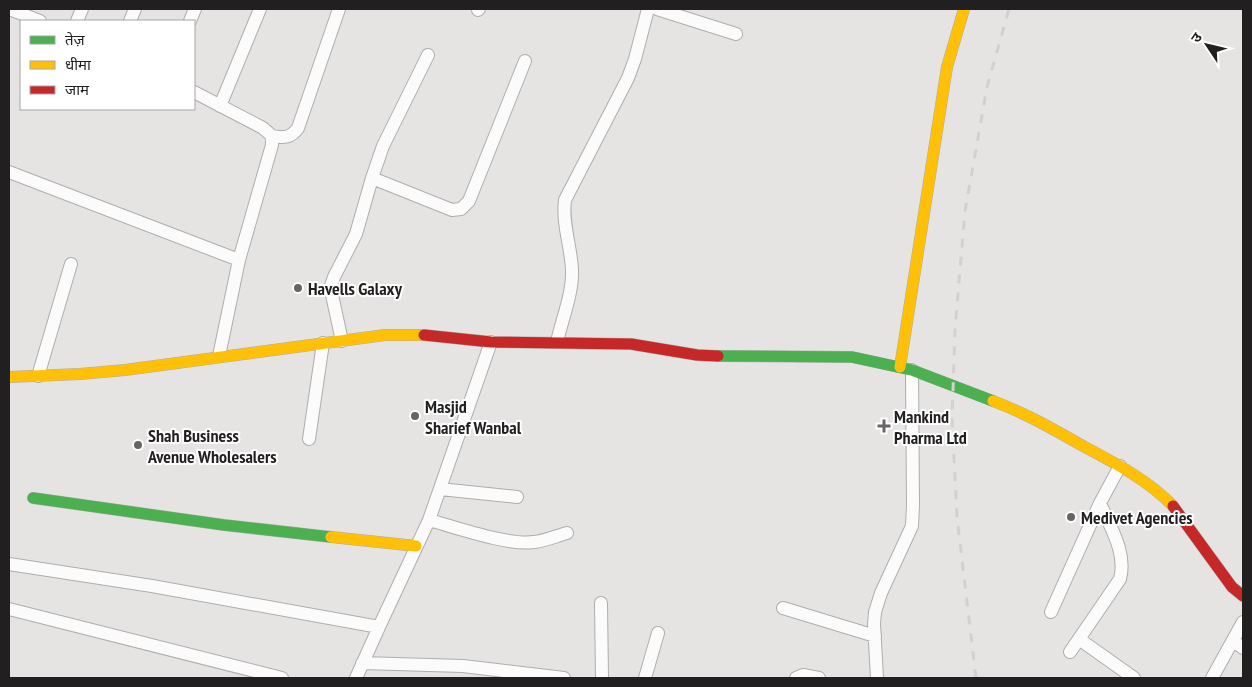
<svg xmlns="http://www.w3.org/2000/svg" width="1252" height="687" font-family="'PT Sans Narrow','Noto Sans Devanagari',sans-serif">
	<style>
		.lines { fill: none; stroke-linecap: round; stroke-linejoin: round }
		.street-casing { stroke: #afadad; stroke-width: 14 }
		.fast-casing { stroke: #afadad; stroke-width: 12 }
		.slow-casing { stroke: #afadad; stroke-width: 12 }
		.jam-casing { stroke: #afadad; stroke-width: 12 }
		.street { stroke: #fbfbfb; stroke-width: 12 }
		.fast { stroke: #4caf50; stroke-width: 11 }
		.slow { stroke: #ffc107; stroke-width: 11 }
		.jam { stroke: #c62828; stroke-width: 11 }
		.rail { stroke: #d2d1d1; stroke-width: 3; stroke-dasharray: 9 9; stroke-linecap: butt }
		.poi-dot { fill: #666464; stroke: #fff; stroke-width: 2 }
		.labels { text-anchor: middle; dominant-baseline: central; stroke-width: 4; stroke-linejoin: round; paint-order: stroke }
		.poi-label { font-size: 18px; font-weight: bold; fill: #211f1f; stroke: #fff; text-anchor: start }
	</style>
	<rect width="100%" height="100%" fill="#e6e4e3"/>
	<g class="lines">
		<g class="street-casing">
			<path id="street" d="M9,9L40,21
				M657,9L736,34
				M478,10L479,9
				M77,21L82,9
				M130,21L135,9
				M190,21L195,9
				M194,92L263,128L272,136V145L239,260L219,356
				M220,106L260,9
				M272,136C284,138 291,138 298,128L339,9
				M9,172L239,260
				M372,178L452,210L461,209L469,201L525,61
				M342,341L332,295L331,286L334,277L356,234L372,178L383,146L428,55
				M557,342C562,319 573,293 572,270C571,246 562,224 565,200L628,78L635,59L648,9
				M38,376L71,264
				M309,439L323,343
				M440,489L517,497
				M429,520C455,527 509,546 534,542C545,541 556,536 567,533
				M9,564L152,586L379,627
				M601,603L602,678
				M783,608L875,636
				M9,609L282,678
				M1051,612L1100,503L1120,466
				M1079,639L1134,678
				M1233,641L1243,648
				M1070,652L1120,579C1127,552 1110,527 1100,503
				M362,663L463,666L564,678
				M356,678L379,627L429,520L491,342
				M645,678L658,633
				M796,678L803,675L819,678
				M877,678L874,624L875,612L881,593L912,526L913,505L912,370
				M1212,678L1243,622"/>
		</g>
		<g class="fast-casing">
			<path id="fast" d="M718,356L852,357L912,370L993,401
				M33,498L224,525L331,537"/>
		</g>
		<g class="slow-casing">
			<path id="slow" d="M900,367L947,67L964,9
				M9,377L80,374L125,370L385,335H424
				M993,401C1025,413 1053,429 1083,446C1115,463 1148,480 1173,506
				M331,537L416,546"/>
		</g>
		<g class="jam-casing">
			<path id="jam" d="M424,335L491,342L631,344L697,355L718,356
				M1173,506L1232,587L1243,596"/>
		</g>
		<use href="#street" class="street"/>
		<use href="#fast" class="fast"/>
		<use href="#slow" class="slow"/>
		<use href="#jam" class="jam"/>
		<path class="rail" d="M976,678L957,517L952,420L955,330L965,211L987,87L1009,9"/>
	</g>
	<g class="poi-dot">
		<circle cx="298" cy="288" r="5"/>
		<circle cx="415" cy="416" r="5"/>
		<path d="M881.5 418.5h5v5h5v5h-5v5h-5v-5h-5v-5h5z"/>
		<circle cx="138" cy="445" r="5"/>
		<circle cx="1071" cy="517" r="5"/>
	</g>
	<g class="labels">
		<g class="poi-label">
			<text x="308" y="288">Havells Galaxy</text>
			<text x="425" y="406">Masjid<tspan x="425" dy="21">Sharief Wanbal</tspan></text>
			<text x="894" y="416">Mankind<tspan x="894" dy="21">Pharma Ltd</tspan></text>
			<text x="148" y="435">Shah Business<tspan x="148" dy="21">Avenue Wholesalers</tspan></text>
			<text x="1081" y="517">Medivet Agencies</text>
		</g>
	</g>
	<rect width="1252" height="687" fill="none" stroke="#211f1f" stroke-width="20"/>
	<rect x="20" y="20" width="175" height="90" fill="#ffffff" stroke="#a6a5a5"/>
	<rect x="30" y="36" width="25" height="8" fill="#4caf50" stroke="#a6a5a5"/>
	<text x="65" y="45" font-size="15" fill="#211f1f">तेज़</text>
	<rect x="30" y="61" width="25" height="8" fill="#ffc107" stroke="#a6a5a5"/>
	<text x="65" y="70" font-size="15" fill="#211f1f">धीमा</text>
	<rect x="30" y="86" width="25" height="8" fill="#c62828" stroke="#a6a5a5"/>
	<text x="65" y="95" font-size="15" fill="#211f1f">जाम</text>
	<g transform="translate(1207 45) rotate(305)" stroke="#ffffff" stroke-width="4" paint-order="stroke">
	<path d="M0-4L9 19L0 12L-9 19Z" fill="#211f1f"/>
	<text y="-8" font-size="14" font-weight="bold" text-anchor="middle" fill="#211f1f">उ</text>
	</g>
</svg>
